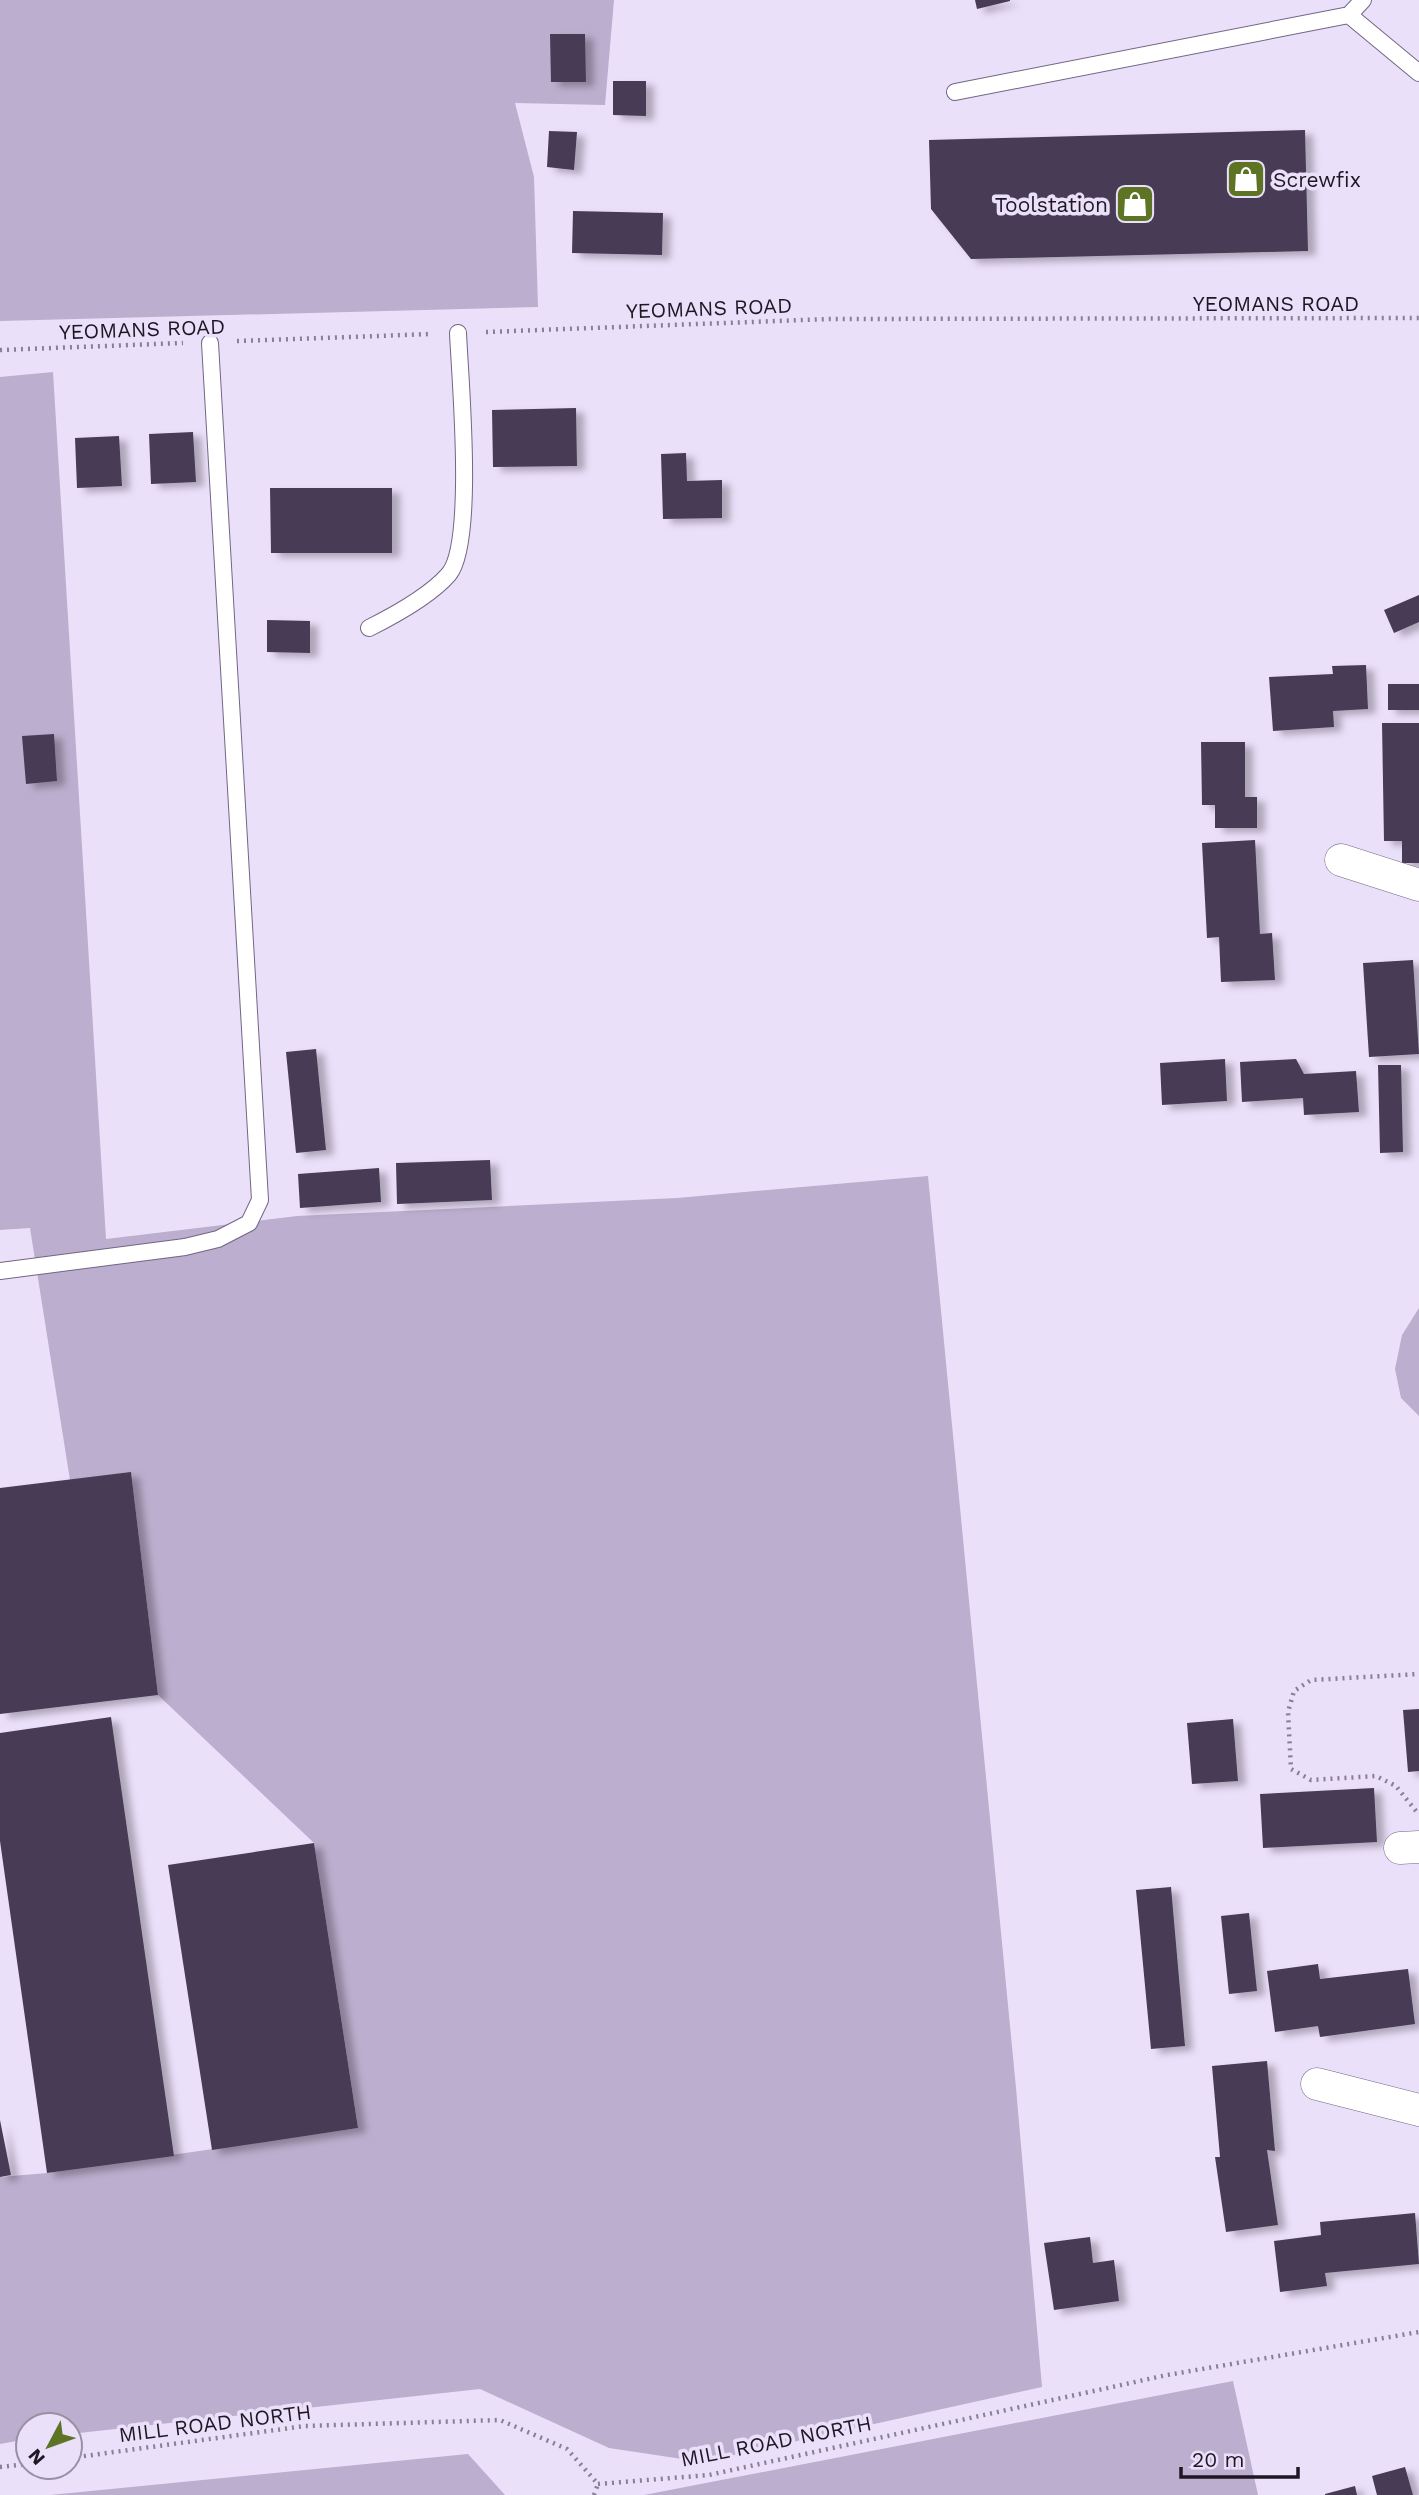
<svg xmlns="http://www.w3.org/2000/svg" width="1419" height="2495" font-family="'Work Sans',sans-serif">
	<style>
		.green { fill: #bbaece }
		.building { fill: #473b56; filter: url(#shadow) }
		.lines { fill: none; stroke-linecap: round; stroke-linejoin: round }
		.lane-casing { stroke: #726683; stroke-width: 18 }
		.street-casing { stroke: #726683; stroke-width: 33 }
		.path { stroke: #877f92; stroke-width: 4.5; stroke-dasharray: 2 5; stroke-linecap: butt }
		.lane { stroke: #fff; stroke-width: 16 }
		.street { stroke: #fff; stroke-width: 32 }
		.labels { text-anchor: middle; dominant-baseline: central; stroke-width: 7; stroke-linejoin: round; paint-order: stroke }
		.poi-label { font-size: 21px; fill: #1d1824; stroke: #ebe0fa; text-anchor: start }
		.street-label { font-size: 21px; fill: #1d1824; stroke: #ebe0fa }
	</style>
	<defs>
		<filter id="shadow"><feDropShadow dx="8" dy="4.5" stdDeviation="3.5" flood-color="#0004"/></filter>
	</defs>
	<rect width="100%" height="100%" fill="#ebe0fa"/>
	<path class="green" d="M0,0H614L605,105L515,103L534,177L538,307L0,321Z
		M53,372L106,1239L297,1216L677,1198L928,1176L1016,2088L1042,2387L702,2462L609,2448L480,2389L70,2434V2425H28V2439L0,2444V2177L47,2173L358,2128L314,1843L158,1695L131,1473L70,1480L30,1228L0,1230V377Z
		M1419,1308V1416L1401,1398L1395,1369L1402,1335Z
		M1233,2381L1258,2495H644Z
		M468,2454L505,2495H50Z"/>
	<path class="building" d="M975,0H1010V1L977,9Z
		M550,34H585L586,82H551Z
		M613,81H646V116L613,115Z
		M1305,130L1308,251L971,259L931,209L929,140Z
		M549,131L577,132L574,170L547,167Z
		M573,211L663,213L662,255L572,253Z
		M576,408L577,466L493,467L492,410Z
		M193,432L196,482L151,484L149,434Z
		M119,436L122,486L77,488L75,438Z
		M686,453L687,481L722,480V518L663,519L661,454Z
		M270,488H392V553H271Z
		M1419,595V622L1394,633L1384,610Z
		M267,620L310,621V653L267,652Z
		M1366,665L1368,709L1333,711L1334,727L1273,731L1269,677L1333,674L1332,666Z
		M1388,684H1419V710H1388Z
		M1382,723H1419V863H1402V841H1384Z
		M54,734L57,781L26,784L22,736Z
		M1201,742H1245V797H1257V828H1215V805H1202Z
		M1255,840L1260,934L1272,933L1275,980L1221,982L1219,937L1207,938L1202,843Z
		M1413,960L1419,1054L1369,1057L1363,963Z
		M316,1049L326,1150L296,1153L286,1052Z
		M1225,1059L1227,1101L1162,1105L1160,1063Z
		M1296,1059L1304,1074L1356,1071L1359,1112L1304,1115L1303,1098L1242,1102L1240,1062Z
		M1378,1065H1401L1403,1152L1380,1153Z
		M490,1160L492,1200L397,1204L396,1163Z
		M379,1168L381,1202L300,1208L298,1174Z
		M131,1472L158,1695L0,1714V1488Z
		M1419,1709V1771L1408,1772L1403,1710Z
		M111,1717L174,2156L47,2173L0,1841V1733Z
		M1233,1719L1238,1781L1192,1784L1187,1723Z
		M1374,1788L1377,1842L1263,1848L1260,1794Z
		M314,1843L358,2128L212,2150L168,1865Z
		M1171,1887L1185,2046L1151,2049L1136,1890Z
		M1249,1913L1257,1991L1229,1994L1221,1916Z
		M1318,1964L1320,1979L1408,1969L1415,2024L1320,2037L1318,2026L1275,2032L1267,1971Z
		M1267,2061L1275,2151L1267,2150L1278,2225L1226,2232L1215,2157H1220L1212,2066Z
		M0,2120L11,2175L0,2177Z
		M1415,2213L1419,2264L1325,2273L1327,2286L1280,2292L1274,2241L1321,2235L1320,2222Z
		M1090,2237L1093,2263L1114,2260L1119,2301L1054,2310L1044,2243Z
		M1405,2467L1413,2495H1377L1372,2476Z
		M1355,2486L1357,2495H1325V2494Z"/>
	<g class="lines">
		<g class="lane-casing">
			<path id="lane" d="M1349,15L1419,73
				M955,92L1349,15L1363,0
				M369,628C395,615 430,596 449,574C475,542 460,379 458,333
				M0,1271L185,1247L218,1239L249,1223L260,1200L210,343"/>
		</g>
		<g class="street-casing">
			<path id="street" d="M1341,860L1419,885
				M1400,1848L1419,1847
				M1317,2084L1419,2110"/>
		</g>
		<path class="path" d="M486,332L830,319L1419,318
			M237,341L431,334
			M0,350L183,343
			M1416,1811L1396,1786L1376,1776L1311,1780L1291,1769L1288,1712L1294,1691L1311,1680L1419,1674
			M70,2458L305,2426L500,2420L567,2449L598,2484
			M0,2467L28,2464
			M598,2484L709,2475L1167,2375L1419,2332
			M594,2495L598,2484"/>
		<use href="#lane" class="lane"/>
		<use href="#street" class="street"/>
	</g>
	<defs>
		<g id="shop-square" transform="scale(2.0125)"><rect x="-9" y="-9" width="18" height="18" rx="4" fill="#5e7425" stroke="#ebe0fa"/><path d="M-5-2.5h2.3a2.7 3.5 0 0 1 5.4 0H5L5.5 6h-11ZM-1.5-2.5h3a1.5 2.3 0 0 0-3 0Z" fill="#fff"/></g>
	</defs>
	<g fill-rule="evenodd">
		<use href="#shop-square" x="1246" y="179"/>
		<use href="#shop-square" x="1135" y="204"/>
	</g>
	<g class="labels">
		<g class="poi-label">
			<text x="1273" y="179">Screwfix</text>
			<text x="1108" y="204" text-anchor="end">Toolstation</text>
		</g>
		<g class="street-label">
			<text x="1276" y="303">YEOMANS ROAD</text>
			<text transform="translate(709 308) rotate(-2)">YEOMANS ROAD</text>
			<text transform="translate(142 329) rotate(-2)">YEOMANS ROAD</text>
			<text transform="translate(215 2423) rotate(-7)">MILL ROAD NORTH</text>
			<text transform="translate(776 2441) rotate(-11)">MILL ROAD NORTH</text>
		</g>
	</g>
	<g transform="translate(49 2446) rotate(229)"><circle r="33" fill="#ebe0fa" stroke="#9990a4" stroke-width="2"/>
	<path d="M0-5L12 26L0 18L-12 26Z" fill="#5e7425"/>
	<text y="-10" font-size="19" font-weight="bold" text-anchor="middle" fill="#1d1824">N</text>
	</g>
	<path d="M1181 2467v10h117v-10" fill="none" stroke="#1d1824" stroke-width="3.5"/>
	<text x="1192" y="2467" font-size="21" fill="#1d1824" stroke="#ebe0fa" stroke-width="5" paint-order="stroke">20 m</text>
</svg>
